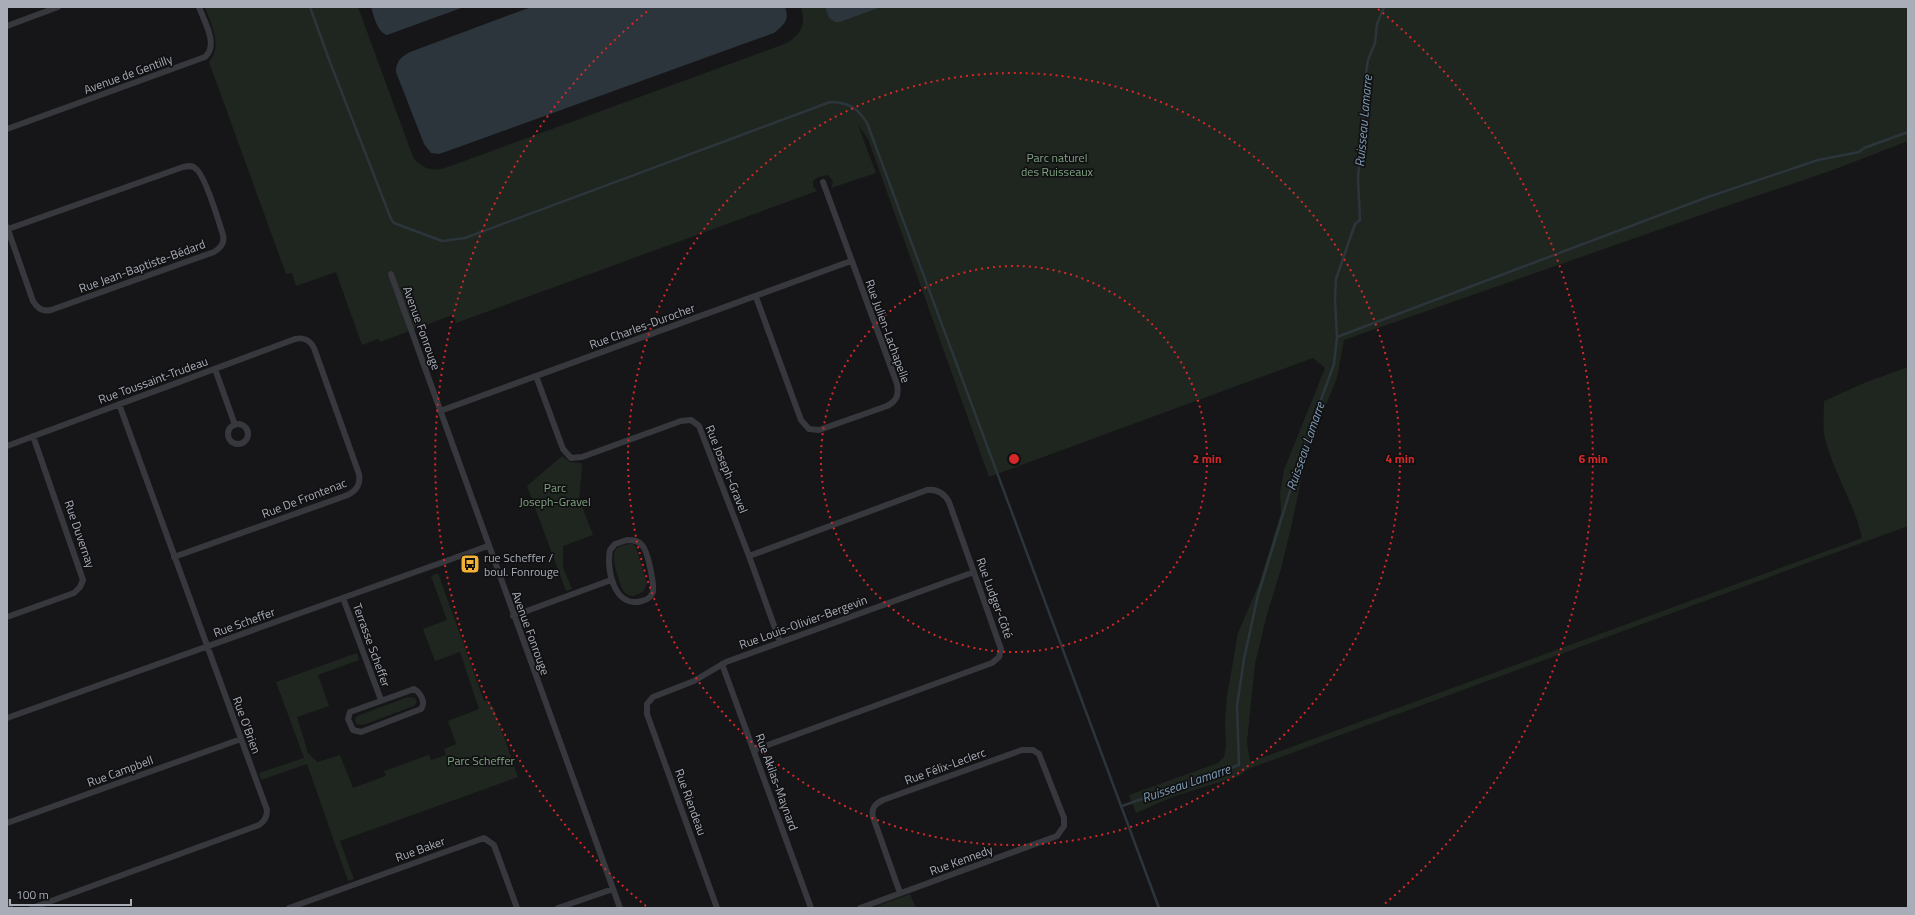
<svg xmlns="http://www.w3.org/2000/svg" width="1915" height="915" font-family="'Titillium Web',sans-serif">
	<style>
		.green { fill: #1e261f }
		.water { fill: #2c353c }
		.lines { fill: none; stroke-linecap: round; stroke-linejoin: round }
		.stream { stroke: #2c353c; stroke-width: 2.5 }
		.minor { stroke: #37383d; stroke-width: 6 }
		.ring { fill: none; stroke: #d62828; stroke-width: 2; stroke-dasharray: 2 4 }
		.labels { text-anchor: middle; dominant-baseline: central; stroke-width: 3.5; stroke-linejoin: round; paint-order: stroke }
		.street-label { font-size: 12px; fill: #a8adb8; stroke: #111113 }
		.park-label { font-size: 12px; fill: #7fa381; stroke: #111113 }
		.poi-label { font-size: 12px; fill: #a8adb8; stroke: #111113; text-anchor: start }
		.water-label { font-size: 13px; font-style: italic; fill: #7f9bb3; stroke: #111113 }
		.centre { fill: #d62828; stroke: #111113; stroke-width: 2 }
		.ring-label { font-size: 12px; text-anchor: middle; font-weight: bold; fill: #d62828; stroke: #111113; stroke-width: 3.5; stroke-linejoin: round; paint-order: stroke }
	</style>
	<rect width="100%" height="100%" fill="#161618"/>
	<path class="green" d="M205,7H358L413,157C420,167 429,171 442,169L787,43C802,34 806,24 801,7H1908V141L1833,170L1718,209L1344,340L1337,378L1307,451L1293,519L1281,569L1266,618L1255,664L1247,742L1250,762L1862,538C1855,505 1835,475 1826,442C1822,430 1824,414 1824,401L1864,383L1908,367V526L1248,769L1239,776L1175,796L1136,813L1129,795L1218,763L1224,757L1226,747L1225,723L1227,696L1238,633L1259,584L1281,513L1280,493L1284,470L1325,368L1313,358L989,477L868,139L858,125L876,173L831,188L833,181L828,175L818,177L813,181V186L817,191L456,323L453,315L380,342L378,339L362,345L336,272L296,286L292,273L286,274L209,62C223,45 211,25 205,7Z
		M562,456L570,462L581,463L582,468L579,499L593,535L563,546V567L572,589L566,591L527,486Z
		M633,544L636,547L647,584L643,592L633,596C630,596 627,595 625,593C620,587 612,560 614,553C616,545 627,544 633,544Z
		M438,573L479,687L484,701L487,700L494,709L518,777L340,841L354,879L348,881L307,764L261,780L259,773L304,758L276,682L357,653L359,660L318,675L329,706L297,717L308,753L317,762L340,755L353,788L386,776L384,771L429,755L431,760L446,755L444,749L456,744L448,721L479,709L460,652L435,661L423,629L447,620L431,576Z
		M408,697L415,698L417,702L414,706L363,725L356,724L355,718L359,715Z
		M910,894L916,908H872Z"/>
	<path class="water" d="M371,7H464L387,35C377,32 374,16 371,7Z
		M531,7H785C790,20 784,25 774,33L445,152L439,154L431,153L424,144L396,72C396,61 401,57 410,52Z
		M825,7H881L840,22H835L829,18Z"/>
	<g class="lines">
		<path class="stream" d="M310,7L328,57L391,219L394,223L442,241L465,238L830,102C848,102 858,108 867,123L1159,908
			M1337,337L1705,198L1818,160L1859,152L1864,148L1908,132
			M1122,806L1239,765L1237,706L1244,659L1258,595L1301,455L1334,364L1337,337L1335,299L1336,279L1355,224L1360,220L1358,178L1365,96L1364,86L1368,60L1375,43L1377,24L1384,7"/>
		<path class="minor" d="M7,26L58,7
			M7,129L205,57C219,45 204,21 199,7
			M7,227L33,301C37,308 43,312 51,310L214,252C221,248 225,243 223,235C219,222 205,174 195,168C192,165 188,166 183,167L8,229
			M391,274L620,908
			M756,297L801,420L809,429L819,430L887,406C897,401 899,395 897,384L823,182
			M215,369L235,425
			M536,376L563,449L571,458L582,457L681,421L691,420L699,426L749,556L780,642
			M440,411L851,261
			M228 434a10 10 0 1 1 20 0a10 10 0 1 1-20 0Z
			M7,446L295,339C303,337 310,340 314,348L359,474C361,486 355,492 345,496L174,557
			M627,540C632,540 638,540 642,545C648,551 654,583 653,592C651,597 647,600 642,601C614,609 606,569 610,550L615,544Z
			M749,556L927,490C937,489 944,493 949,502L1001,649L999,657L992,663L754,750
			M343,598L381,700
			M513,616L611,580
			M7,617L74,593L80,587L83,580L33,436
			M722,664L811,908
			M414,689C421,693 426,703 421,709L361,732L353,730L348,719L350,712Z
			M7,718L488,546
			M7,823L241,739
			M7,902L10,908
			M32,908L259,825C264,822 267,817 267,810L119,404
			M289,908L484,838L494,845L517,908
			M558,908L613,889
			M717,908L647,714V704L653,697L694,681L726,662L974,572
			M860,908L1057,836L1064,826V818L1039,754L1033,750H1022L883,800C875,804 871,808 873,817L900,893"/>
	</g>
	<g class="ring">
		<circle cx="1014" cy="459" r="193"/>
		<circle cx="1014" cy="459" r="386"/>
		<path d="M646 906A579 579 0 0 1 650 9M1378 9A579 579 0 0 1 1382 906"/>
	</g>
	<defs>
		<g id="bus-square" transform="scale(1)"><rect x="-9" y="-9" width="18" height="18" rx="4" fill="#f2b134" stroke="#111113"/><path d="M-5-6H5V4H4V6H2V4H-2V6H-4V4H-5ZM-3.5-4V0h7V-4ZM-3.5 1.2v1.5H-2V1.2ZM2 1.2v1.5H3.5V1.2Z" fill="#111"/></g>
	</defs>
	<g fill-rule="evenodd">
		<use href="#bus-square" x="470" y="564"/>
	</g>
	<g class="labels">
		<g class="street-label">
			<text transform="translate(128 74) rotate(-20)">Avenue de Gentilly</text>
			<text transform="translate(142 266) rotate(-20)">Rue Jean-Baptiste-Bédard</text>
			<text transform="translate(642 326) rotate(-20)">Rue Charles-Durocher</text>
			<text transform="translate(422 328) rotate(70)">Avenue Fonrouge</text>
			<text transform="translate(888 331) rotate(70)">Rue Julien-Lachapelle</text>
			<text transform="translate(153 380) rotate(-20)">Rue Toussaint-Trudeau</text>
			<text transform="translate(727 469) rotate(68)">Rue Joseph-Gravel</text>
			<text transform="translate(304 498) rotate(-21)">Rue De Frontenac</text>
			<text transform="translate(80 534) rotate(71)">Rue Duvernay</text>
			<text transform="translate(995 598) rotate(70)">Rue Ludger-Côté</text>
			<text transform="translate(244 622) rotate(-20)">Rue Scheffer</text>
			<text transform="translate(803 622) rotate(-20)">Rue Louis-Olivier-Bergevin</text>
			<text transform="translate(531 633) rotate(70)">Avenue Fonrouge</text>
			<text transform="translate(372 645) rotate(70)">Terrasse Scheffer</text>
			<text transform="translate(247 725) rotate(70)">Rue O'Brien</text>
			<text transform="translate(945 766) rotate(-20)">Rue Félix-Leclerc</text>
			<text transform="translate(120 771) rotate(-20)">Rue Campbell</text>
			<text transform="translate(777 782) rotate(70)">Rue Akilas-Maynard</text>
			<text transform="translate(691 802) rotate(70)">Rue Riendeau</text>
			<text transform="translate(420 849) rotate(-20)">Rue Baker</text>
			<text transform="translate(961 860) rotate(-20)">Rue Kennedy</text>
		</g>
		<g class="park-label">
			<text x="1057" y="157">Parc naturel<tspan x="1057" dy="14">des Ruisseaux</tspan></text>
			<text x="555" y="487">Parc<tspan x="555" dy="14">Joseph-Gravel</tspan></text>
			<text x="481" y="760">Parc Scheffer</text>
		</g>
		<g class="poi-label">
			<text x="484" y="557">rue Scheffer /<tspan x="484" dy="14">boul. Fonrouge</tspan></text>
		</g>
		<g class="water-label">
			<text transform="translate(1363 121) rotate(-85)">Ruisseau Lamarre</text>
			<text transform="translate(1305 446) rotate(-71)">Ruisseau Lamarre</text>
			<text transform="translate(1186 783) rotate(-19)">Ruisseau Lamarre</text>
		</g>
	</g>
	<circle cx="1014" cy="459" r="6" class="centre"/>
	<g class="ring-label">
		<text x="1207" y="463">2 min</text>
		<text x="1400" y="463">4 min</text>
		<text x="1593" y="463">6 min</text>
	</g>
	<rect width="1915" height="915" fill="none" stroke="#a8adb8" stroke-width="16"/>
	<path d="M10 899v6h121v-6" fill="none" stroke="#a8adb8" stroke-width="2"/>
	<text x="16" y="899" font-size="12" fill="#a8adb8" stroke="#111113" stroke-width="3" paint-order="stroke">100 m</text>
</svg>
